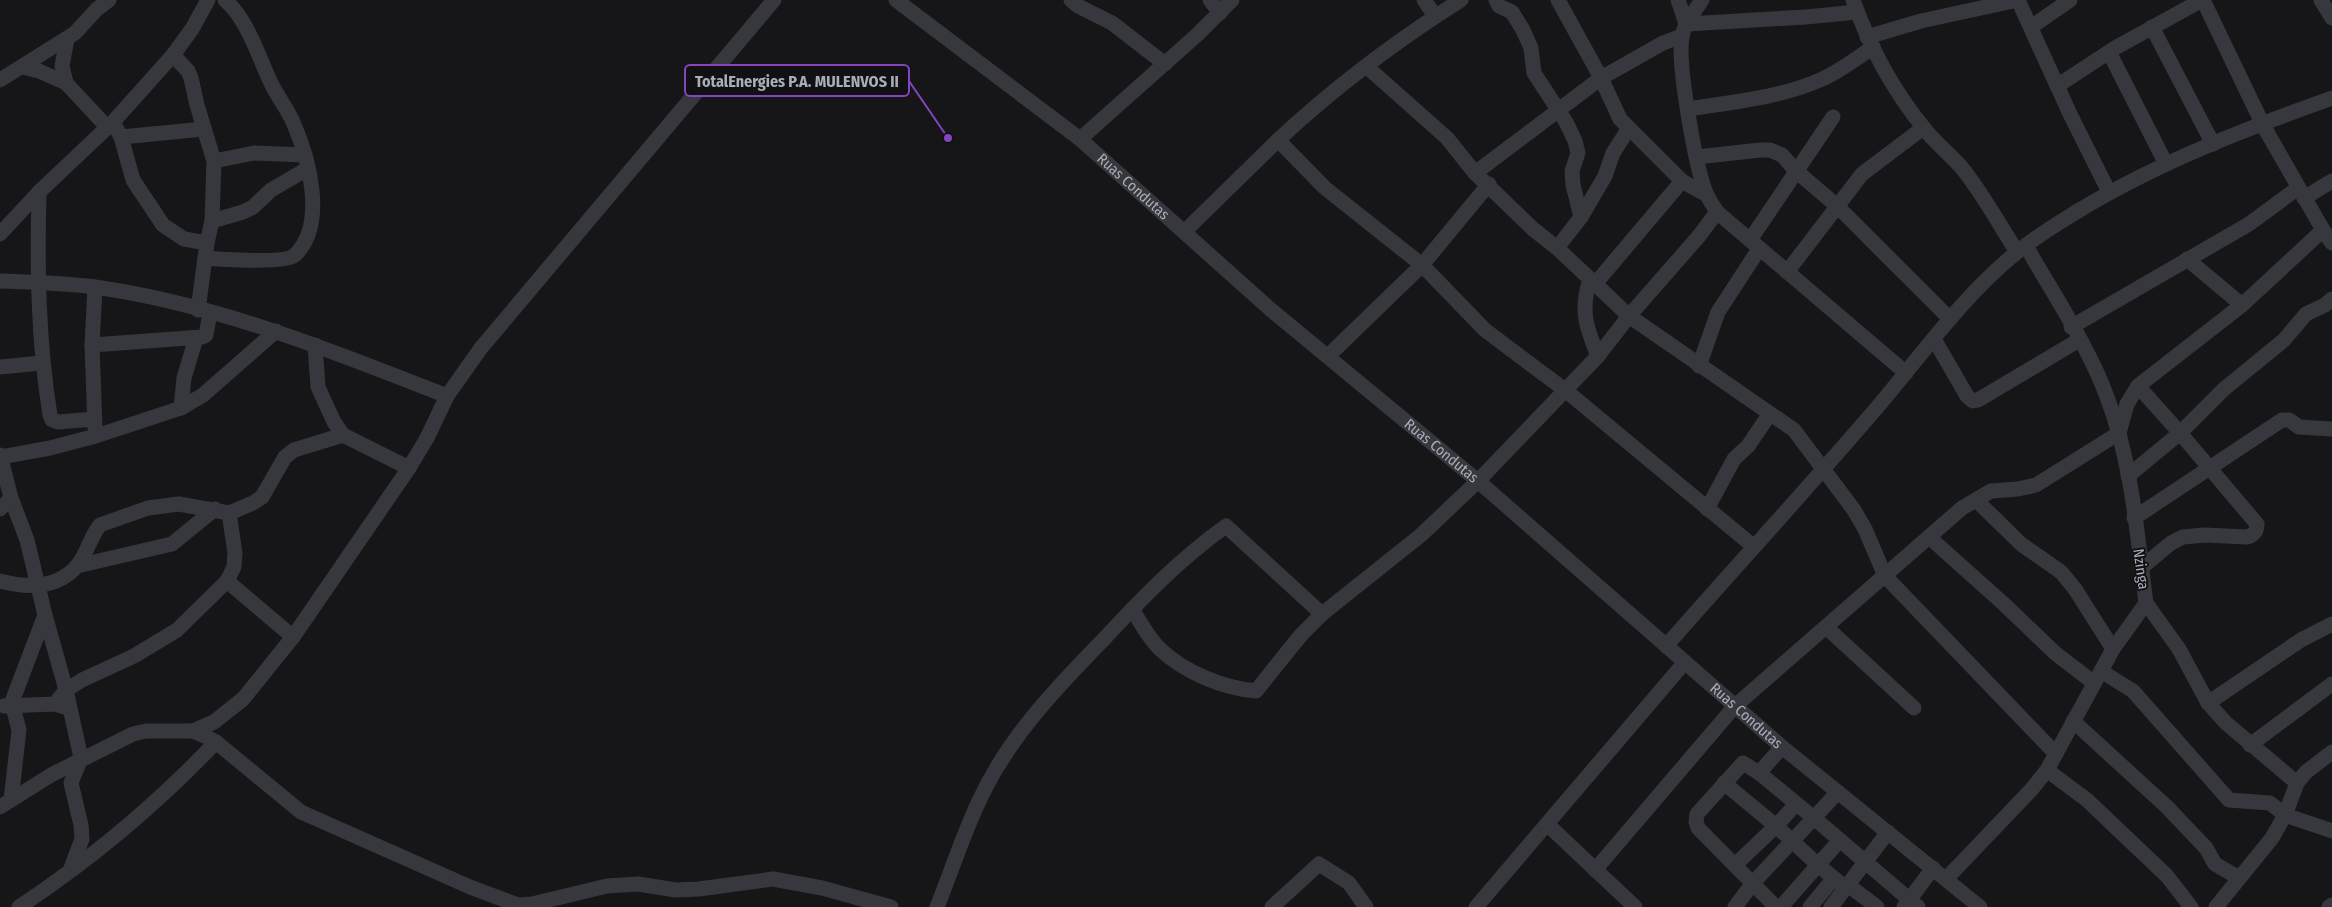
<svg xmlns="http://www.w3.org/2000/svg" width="2332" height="907" font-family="'Fira Sans Condensed',sans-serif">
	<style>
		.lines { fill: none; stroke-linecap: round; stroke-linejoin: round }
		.minor { stroke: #37383d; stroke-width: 15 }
		.labels { text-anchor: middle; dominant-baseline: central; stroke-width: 4; stroke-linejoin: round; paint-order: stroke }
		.street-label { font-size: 15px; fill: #a8adb8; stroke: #111113 }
		.leader { fill: none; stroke: #8446be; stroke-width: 2 }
		.callout-dot { fill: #8446be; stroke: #111113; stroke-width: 2 }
		.callout { fill: #111113; stroke: #8446be; stroke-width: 2 }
		.callout-label { font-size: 16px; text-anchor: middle; font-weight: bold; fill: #a8adb8 }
	</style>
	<rect width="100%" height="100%" fill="#161618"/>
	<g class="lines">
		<g class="minor">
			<path id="s1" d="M896,0L1080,139L1270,309L1478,481L1782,747L1980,907"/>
			<path d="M1071,0L1078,6L1112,23L1165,64"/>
			<path d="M1210,0L1220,13"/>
			<path d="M1424,0L1435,16"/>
			<path d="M1496,0L1499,6L1512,12L1523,30L1531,48L1534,73L1566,122L1575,141L1578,153L1572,171L1573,185L1581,217L1557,248L1590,279C1580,310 1586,327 1598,356"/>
			<path d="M1558,0L1601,78L1620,119L1682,181L1707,195"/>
			<path d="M1678,0L1686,24L1806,17L1857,12"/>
			<path d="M1853,0C1869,45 1893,90 1923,127C1934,142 1950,154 1962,168C1983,194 1999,224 2017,252"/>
			<path d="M2018,0L2070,114L2109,192"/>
			<path d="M2321,0L2332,18"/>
			<path d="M2031,27L2070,0"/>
			<path d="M2152,27L2213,144"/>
			<path d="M1867,37L1921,21L2018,0"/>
			<path d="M2109,52L2166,164"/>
			<path d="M173,55L188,71L191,78L197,105L214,161L212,221L207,243L198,310"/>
			<path d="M22,67L39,71L66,83L107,127"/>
			<path d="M1367,67L1447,138L1475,173L1533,229L1557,248"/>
			<path d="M0,80L75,33L97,9L109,0"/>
			<path d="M66,83L62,66L67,39"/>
			<path d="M2057,86L2115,48L2202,0"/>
			<path d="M1688,109C1732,102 1779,98 1820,80C1839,72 1856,59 1873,47"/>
			<path d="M113,122L121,137L133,180L163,225L184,239L207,243"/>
			<path d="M121,137L204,129"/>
			<path d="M1080,139L1198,34L1232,0"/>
			<path d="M1278,140C1334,88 1396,41 1461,0"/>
			<path d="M1697,157L1760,150H1770L1782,155L1795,170L1837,206L1950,319"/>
			<path d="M214,161L254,153L304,155"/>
			<path d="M1475,173L1601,78L1663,43L1682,36"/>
			<path d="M39,192C37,267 38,341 50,415L52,420L58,422L94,419"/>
			<path d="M2304,198L2332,181"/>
			<path d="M1717,212L1906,373"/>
			<path d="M1581,217L1605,176L1613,153L1629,128"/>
			<path d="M212,221L243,212L253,207L271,190L307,169"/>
			<path d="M2323,230L2332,243"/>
			<path d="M1184,232L1278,140L1325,188L1422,265L1485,330L1565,390L1753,546"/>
			<path d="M0,234L39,192L113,122L173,55L192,29L208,0"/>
			<path d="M1750,240L1833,117"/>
			<path d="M205,258C220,259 285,264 295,255C327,224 309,158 293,122C287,108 277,96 271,83C258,56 248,20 225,0"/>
			<path d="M2187,259L2242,305"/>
			<path d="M1787,272L1862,174L1923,128"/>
			<path d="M1590,279L1629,316L1794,430L1854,510L1865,529L1885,576L2056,754"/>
			<path d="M0,281C32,282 64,283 95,287C216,304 333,351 447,396"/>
			<path d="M1595,284L1682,181"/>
			<path d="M95,287L92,345L95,428"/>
			<path d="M2071,327L2249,224L2298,188"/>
			<path d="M1934,339L1967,396L1973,401L1978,400L2079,340"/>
			<path d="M92,345L202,337L206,335L210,313"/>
			<path d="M315,345L318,387L334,422L343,435L409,468"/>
			<path d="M1328,356L1422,265L1489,184"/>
			<path d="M1699,366L1718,312L1759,249"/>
			<path d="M0,367L41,363"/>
			<path d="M2138,386L2180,433L2257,524C2257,532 2254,535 2247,537L2204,535L2183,537L2171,543L2141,568"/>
			<path d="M181,408L184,378L196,338"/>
			<path d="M0,455L11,498L27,540L45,615L66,690L81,758L71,783L81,825L82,839L70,871"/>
			<path d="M0,457L50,448L96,436L181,408L203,395L276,331"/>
			<path d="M2128,476L2180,433L2224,389L2284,340L2306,314L2325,305L2332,299"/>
			<path d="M1976,500L2021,544L2061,572L2075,589L2113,649"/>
			<path d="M0,509L11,498"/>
			<path d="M1707,509L1734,459L1748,446L1769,415"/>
			<path d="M2134,518L2282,420H2289L2299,427L2332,429"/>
			<path d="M1929,537L2005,605L2055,653L2094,683"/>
			<path d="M77,566L172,544L215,509"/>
			<path d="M0,581C26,588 57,589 77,566C87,554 90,537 100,525L148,508L179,504L229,513L253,503L262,497L285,457L294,450L343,435"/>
			<path d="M227,581L293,637"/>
			<path d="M2146,603L2179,649L2208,703L2226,723L2297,783L2285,815L2272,838L2216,907"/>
			<path d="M1132,609C1141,623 1149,639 1161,650C1186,673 1223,688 1256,691L1301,635L1322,614"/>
			<path d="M1826,627L1914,708"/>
			<path d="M1666,646C1737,565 1810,486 1880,404C1923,353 1963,296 2016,253C2035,237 2057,224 2078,211C2157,163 2245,129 2332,98"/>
			<path d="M2101,671L2133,691L2229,800L2270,803L2285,815L2332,831"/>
			<path d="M2208,703L2301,640L2332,624"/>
			<path d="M55,704L66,690L82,680L134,656L177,630L227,581L234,567L235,553L229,513"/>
			<path d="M4,706L55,704L65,707"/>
			<path d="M10,707L45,615"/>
			<path d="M2073,721L2167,807L2206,848L2215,864L2239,878"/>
			<path d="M193,731L214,722L243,699L293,637L409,468L427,438L447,396L481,348L774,0"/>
			<path d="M2250,745L2332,684"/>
			<path d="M2047,770L2087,800L2167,876L2191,907"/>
			<path d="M1759,773L1782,747"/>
			<path d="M1724,783L1776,826L1818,865L1840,840"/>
			<path d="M2297,783L2306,772L2332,752"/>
			<path d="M11,800L19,730L13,707"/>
			<path d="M0,807L51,775L133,734L146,731H193L205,736L216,742L301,812L470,887L518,905L532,904L607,886L638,884L676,890L699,889L773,879L822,888L891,907"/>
			<path d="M1547,824L1635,907"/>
			<path d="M1735,865L1776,826L1796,804"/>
			<path d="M1595,870L1735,706L1962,508L1991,491L2018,489L2036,485L2119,433L2127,404L2138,386L2242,305L2323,230L2263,125L2203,0"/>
			<path d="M1946,879L2031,790L2047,770L2113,649L2146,603C2137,534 2132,462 2107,397C2089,347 2052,292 2026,246"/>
			<path d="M1848,885L1877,907"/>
			<path d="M19,907C90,860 157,804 216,742"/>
			<path d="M937,907C951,872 963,835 979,801C1008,738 1056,688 1104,639C1142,598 1181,558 1226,526L1322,614L1421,535L1478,481L1598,356L1629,316L1699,236L1717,212C1714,207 1710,201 1707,195C1696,171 1677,63 1682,37C1684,23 1695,11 1702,0"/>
			<path d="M1272,907L1319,864L1349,883L1366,907"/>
			<path d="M1476,907L1685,662"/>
			<path d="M1735,907L1753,883L1838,792"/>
			<path d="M1776,907L1698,828L1696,822L1697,814L1743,763L1759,773L1814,818L1918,907"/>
			<path d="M1781,907L1818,865L1846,888"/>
			<path d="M1810,907L1834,878"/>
			<path d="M1831,907L1888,832"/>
			<path d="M1904,907L1933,868"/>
			<path d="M2329,907L2332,905"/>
		</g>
	</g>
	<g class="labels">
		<g class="street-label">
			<text stroke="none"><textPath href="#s1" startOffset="302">Ruas Condutas</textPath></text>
			<text stroke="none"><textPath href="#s1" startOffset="708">Ruas Condutas</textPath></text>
			<text transform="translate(2141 569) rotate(82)">Nzinga</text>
			<text stroke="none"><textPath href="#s1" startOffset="1112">Ruas Condutas</textPath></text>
		</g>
	</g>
	<path class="leader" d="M948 138L909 81"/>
	<circle class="callout-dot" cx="948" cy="138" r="5"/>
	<rect class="callout" x="685" y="65" width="224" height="31" rx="5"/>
	<g class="callout-label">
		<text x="797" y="87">TotalEnergies P.A. MULENVOS II</text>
	</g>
</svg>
